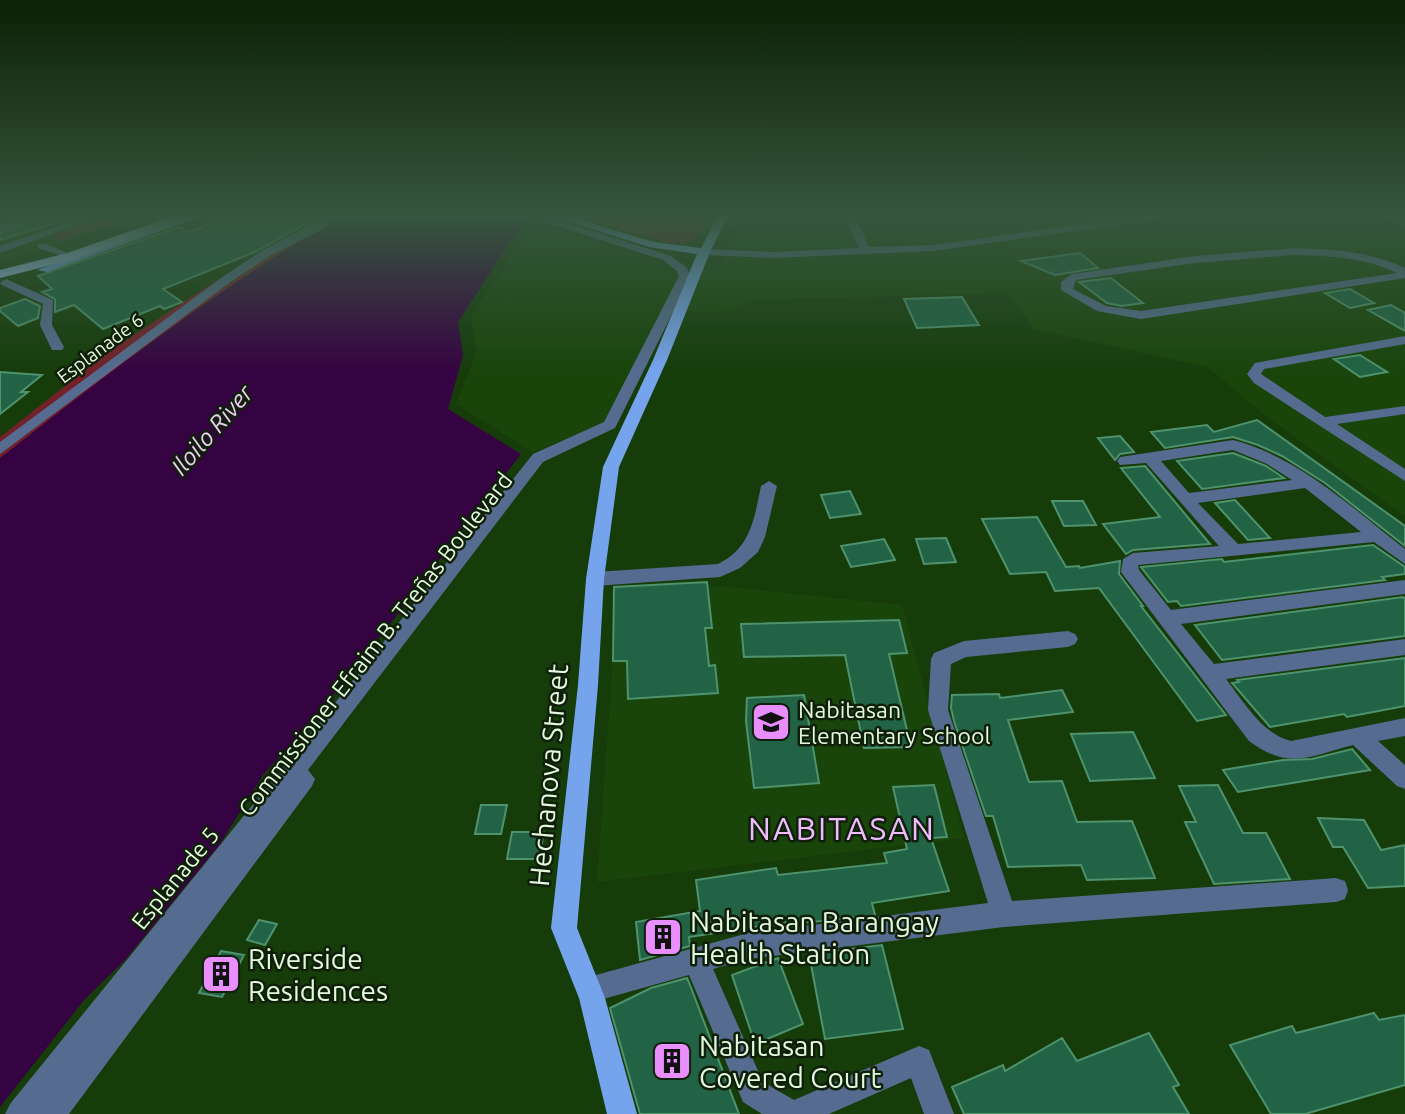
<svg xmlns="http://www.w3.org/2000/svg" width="1405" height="1114" font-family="Ubuntu,sans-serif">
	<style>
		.built { fill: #19450b }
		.green { fill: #732129 }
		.water { fill: #360342 }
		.building { fill: #216344; stroke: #4e926e; stroke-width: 2 }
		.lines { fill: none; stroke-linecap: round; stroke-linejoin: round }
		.minor { fill: #556c90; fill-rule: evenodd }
		.major { fill: #75a4ed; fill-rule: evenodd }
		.highway { fill: #99baef; fill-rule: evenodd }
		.labels { text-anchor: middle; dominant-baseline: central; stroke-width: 5; stroke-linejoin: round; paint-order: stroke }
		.far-street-label { font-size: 19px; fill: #e4fade; stroke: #0f1f0a }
		.street-label { font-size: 23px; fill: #e4fade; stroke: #0f1f0a }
		.poi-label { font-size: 23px; fill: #e4fade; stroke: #0f1f0a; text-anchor: start }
		.water-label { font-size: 24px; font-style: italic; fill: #edcbf6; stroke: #0f1f0a }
		.near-street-label { font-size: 28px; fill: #e4fade; stroke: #0f1f0a }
		.near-poi-label { font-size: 28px; fill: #e4fade; stroke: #0f1f0a; text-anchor: start }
		.near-quarter-label { font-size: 32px; letter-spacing: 2px; fill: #efbdfc; stroke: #0f1f0a }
	</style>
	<rect width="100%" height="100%" fill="#163c0a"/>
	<path class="built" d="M0,216H143L0,263Z
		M746,216H1405V516L1267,417L1207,367L1034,329L1007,293L754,300L723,312L662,311L604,423L533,452L456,404L476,353L471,315L536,222L663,262L721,264Z
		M718,586L902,605L964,838L597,882L618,590Z"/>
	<path class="green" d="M113,216H141L53,243L57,239L54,235Z
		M327,216H346L0,464V437L107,353L203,289Z
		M571,216H709L696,239L681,244L665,242Z"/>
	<path class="water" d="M341,216H531L508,245L458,322L463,355L448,409L521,454L360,663L320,712L263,775L220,844L125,960L85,999L0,1107V458C110,372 220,287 341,216Z"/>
	<path class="building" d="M45,216H65L66,220L0,240V233Z
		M230,216H320L255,252L163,289L182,302L164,309L160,306L103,329L74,305L55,312V299L42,292L52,289L38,276L179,227L190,232Z
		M1080,253L1098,268L1055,275L1021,261Z
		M1111,278L1143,303L1122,306L1107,303L1079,282Z
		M1350,289L1374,303L1350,308L1325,293Z
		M962,297L979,325L917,328L904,299Z
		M25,299L40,306L38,318L18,326L0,311V308Z
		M1391,305L1405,313V331L1368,310Z
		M1360,355L1387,372L1360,377L1334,359Z
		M0,372L42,375L21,392H28L0,414Z
		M1257,420L1405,526V546L1325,483L1282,456L1258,445L1233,437L1165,448L1151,432L1207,425L1214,432Z
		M1120,436L1134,452L1120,454L1115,460L1098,438Z
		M1233,453L1266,466L1284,478L1202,489L1177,461Z
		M1145,466L1210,544L1133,550L1126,554L1103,524L1160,517L1121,468Z
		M850,491L861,514L830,518L821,495Z
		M1235,500L1270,538L1248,540L1215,503Z
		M1052,501H1083L1096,525L1064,526Z
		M1037,517L1066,567L1079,566L1080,568L1120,561L1119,574L1143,606H1141L1226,715L1197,721L1099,588L1055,591L1046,572L1010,574L982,519Z
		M946,538L956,562L924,564L916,539Z
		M884,539L895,560L851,567L841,546Z
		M1373,545L1405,567V574L1382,577L1385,580L1181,606L1177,601L1168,602L1141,567L1222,559L1224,562Z
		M707,582L712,628H705L709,666L715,665L718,693L628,699L627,661H613L614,587Z
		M1403,597L1405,599V636L1222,660L1195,625Z
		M899,620L907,653L889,654L911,747L864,748L845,655L744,657L741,624Z
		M1405,658V706L1347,717L1344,714L1270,727L1232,683L1239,682L1237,680Z
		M1062,690L1073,712L1008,720L1029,782L1062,781L1077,822L1132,821L1155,878L1087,880L1081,865L1008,867L993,816H986L954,721L951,708L952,695L999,694L1000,698Z
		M804,695L819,783L754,788L746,721L747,698Z
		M1133,732L1155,778L1090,781L1071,734Z
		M1352,749L1370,770L1238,792L1223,770L1283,760L1312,759Z
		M934,785L947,837L931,838L949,891L872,903L875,915L803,923L802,920L689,937L690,946L640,960L636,922L700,911L696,880L776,868L778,875L887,863L884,853L907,849L893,787Z
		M1218,785L1243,833H1266L1290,879L1214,884L1185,822H1196L1179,786Z
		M481,805H507L501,834H475Z
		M1318,818L1364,820L1381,850L1405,845V886L1368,888L1343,847H1333Z
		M512,832H544L539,859H507Z
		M259,920L277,924L265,945L247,940Z
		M882,945L903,1029L825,1039L809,954Z
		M221,951L244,955L222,997L199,993Z
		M778,958L803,1024L755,1044L732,975Z
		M687,978L690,985L739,1114H640L610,1008L651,988Z
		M1374,1013L1379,1020L1405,1015V1085L1305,1114H1271L1230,1045L1292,1026L1296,1033Z
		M1149,1033L1179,1085L1173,1087L1189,1114H964L952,1087L1003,1065L1005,1071L1062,1038L1077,1061Z"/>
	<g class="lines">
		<path class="minor" d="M27,216H43L0,231V225Z
			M86,216H101L0,253V246Z
			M326,216H338L319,231L271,255L229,283L0,454V442L221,278L263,250Z
			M845,216H855L869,247L933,245L1138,216H1166L1161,219L933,251L773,258L704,255L698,252L704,249L773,252L859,248Z
			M1382,216H1396L1405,220V227Z
			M542,217H550L671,256L686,267L691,276L615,428L543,462L308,770L315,779L312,786L69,1114H5L10,1104L311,733L533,454L604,422L679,276L677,271L663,260L542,221Z
			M38,244H46L68,253L62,256L38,248Z
			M1293,248C1333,249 1369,251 1405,268V278L1141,319L1097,311L1061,290V282L1072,274L1195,256ZM1293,255C1331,256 1363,257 1397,273L1141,311L1106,306L1073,289L1076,280L1195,263Z
			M6,279L53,300L52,325L64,347L62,350H52L40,325L43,304L2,285L0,283Z
			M1405,336V344L1264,369L1261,374L1325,417L1405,406V414L1337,424L1405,469V481L1254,383L1247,374L1255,363L1260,362Z
			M1233,440C1299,457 1352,508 1405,549V564L1374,542L1138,565L1139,570L1171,610L1405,580V594L1181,624L1214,664L1405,639V655L1226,679C1244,702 1262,734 1291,741L1405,718V736L1378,741L1405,765V789L1397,786L1353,745C1310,756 1289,771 1249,741L1121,572L1123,559L1133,553L1219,546L1146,463L1120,465L1117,461L1120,457ZM1233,450L1267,464L1292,480L1189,493L1161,461ZM1305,488L1361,532L1238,544L1198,503Z
			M769,481L777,486L765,537L758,552L740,568L720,577L595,586L589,584L586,579L589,574L595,572L718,564C751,548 754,519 761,486Z
			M1068,631L1075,634L1078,639L1075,644L1068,647L966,657L951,664L948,710L1012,901L1336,878L1345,881L1348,890L1345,899L1336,902L1004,927L748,959L713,969L763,1082L794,1100L919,1046L929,1050L954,1114H924L911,1078L829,1114H762L743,1102L689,975L589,1003L580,999L576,990L580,981L589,977L748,933L988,903L928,710L931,659L934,653L964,641Z"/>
		<path class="major" d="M188,216H203L47,272L37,270Z
			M551,216H567L654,242L701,248L718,216H728L710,252L667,360L619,467L604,579L598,685L577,928L605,998L637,1114H607L579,998L551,928L578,685L586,579L603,467L653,360L697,254L649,247Z"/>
		<path class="highway" d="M174,216H192L75,259L0,278V270L67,253Z"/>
	</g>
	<linearGradient id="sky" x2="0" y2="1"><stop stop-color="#0c2106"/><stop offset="0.58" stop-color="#36563e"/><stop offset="1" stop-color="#36563e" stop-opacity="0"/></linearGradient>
	<rect width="1405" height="372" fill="url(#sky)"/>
	<defs>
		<g id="school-square" transform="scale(2.0125)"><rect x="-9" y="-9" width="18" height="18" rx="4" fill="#e88eff" stroke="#0f1f0a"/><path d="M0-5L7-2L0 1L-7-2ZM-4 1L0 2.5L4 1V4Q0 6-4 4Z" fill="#111"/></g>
		<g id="building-square" transform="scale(2.0125)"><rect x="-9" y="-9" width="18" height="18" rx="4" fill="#e88eff" stroke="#0f1f0a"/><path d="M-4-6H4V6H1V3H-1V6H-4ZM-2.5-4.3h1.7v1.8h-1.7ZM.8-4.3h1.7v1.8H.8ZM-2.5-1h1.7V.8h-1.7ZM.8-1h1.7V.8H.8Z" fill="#111"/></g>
	</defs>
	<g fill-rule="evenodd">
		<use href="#school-square" x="771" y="722"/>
		<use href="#building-square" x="663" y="937"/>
		<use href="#building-square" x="221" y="974"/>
		<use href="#building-square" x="672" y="1061"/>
	</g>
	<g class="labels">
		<g class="far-street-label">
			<text transform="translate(100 348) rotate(-37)">Esplanade 6</text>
		</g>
		<g class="street-label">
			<text transform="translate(375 644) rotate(-52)">Commissioner Efraim B. Treñas Boulevard</text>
			<text transform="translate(175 878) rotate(-51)">Esplanade 5</text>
		</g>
		<g class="poi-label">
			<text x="798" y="709">Nabitasan<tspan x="798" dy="26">Elementary School</tspan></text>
		</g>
		<g class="water-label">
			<text transform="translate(212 430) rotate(-49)">Iloilo River</text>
		</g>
		<g class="near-street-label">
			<text transform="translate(548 775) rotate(-85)">Hechanova Street</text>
		</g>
		<g class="near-poi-label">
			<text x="690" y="921">Nabitasan Barangay<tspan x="690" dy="32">Health Station</tspan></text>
			<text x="248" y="958">Riverside<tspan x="248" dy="32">Residences</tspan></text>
			<text x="699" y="1045">Nabitasan<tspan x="699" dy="32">Covered Court</tspan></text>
		</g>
		<g class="near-quarter-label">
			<text x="842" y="828">NABITASAN</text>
		</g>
	</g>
</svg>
